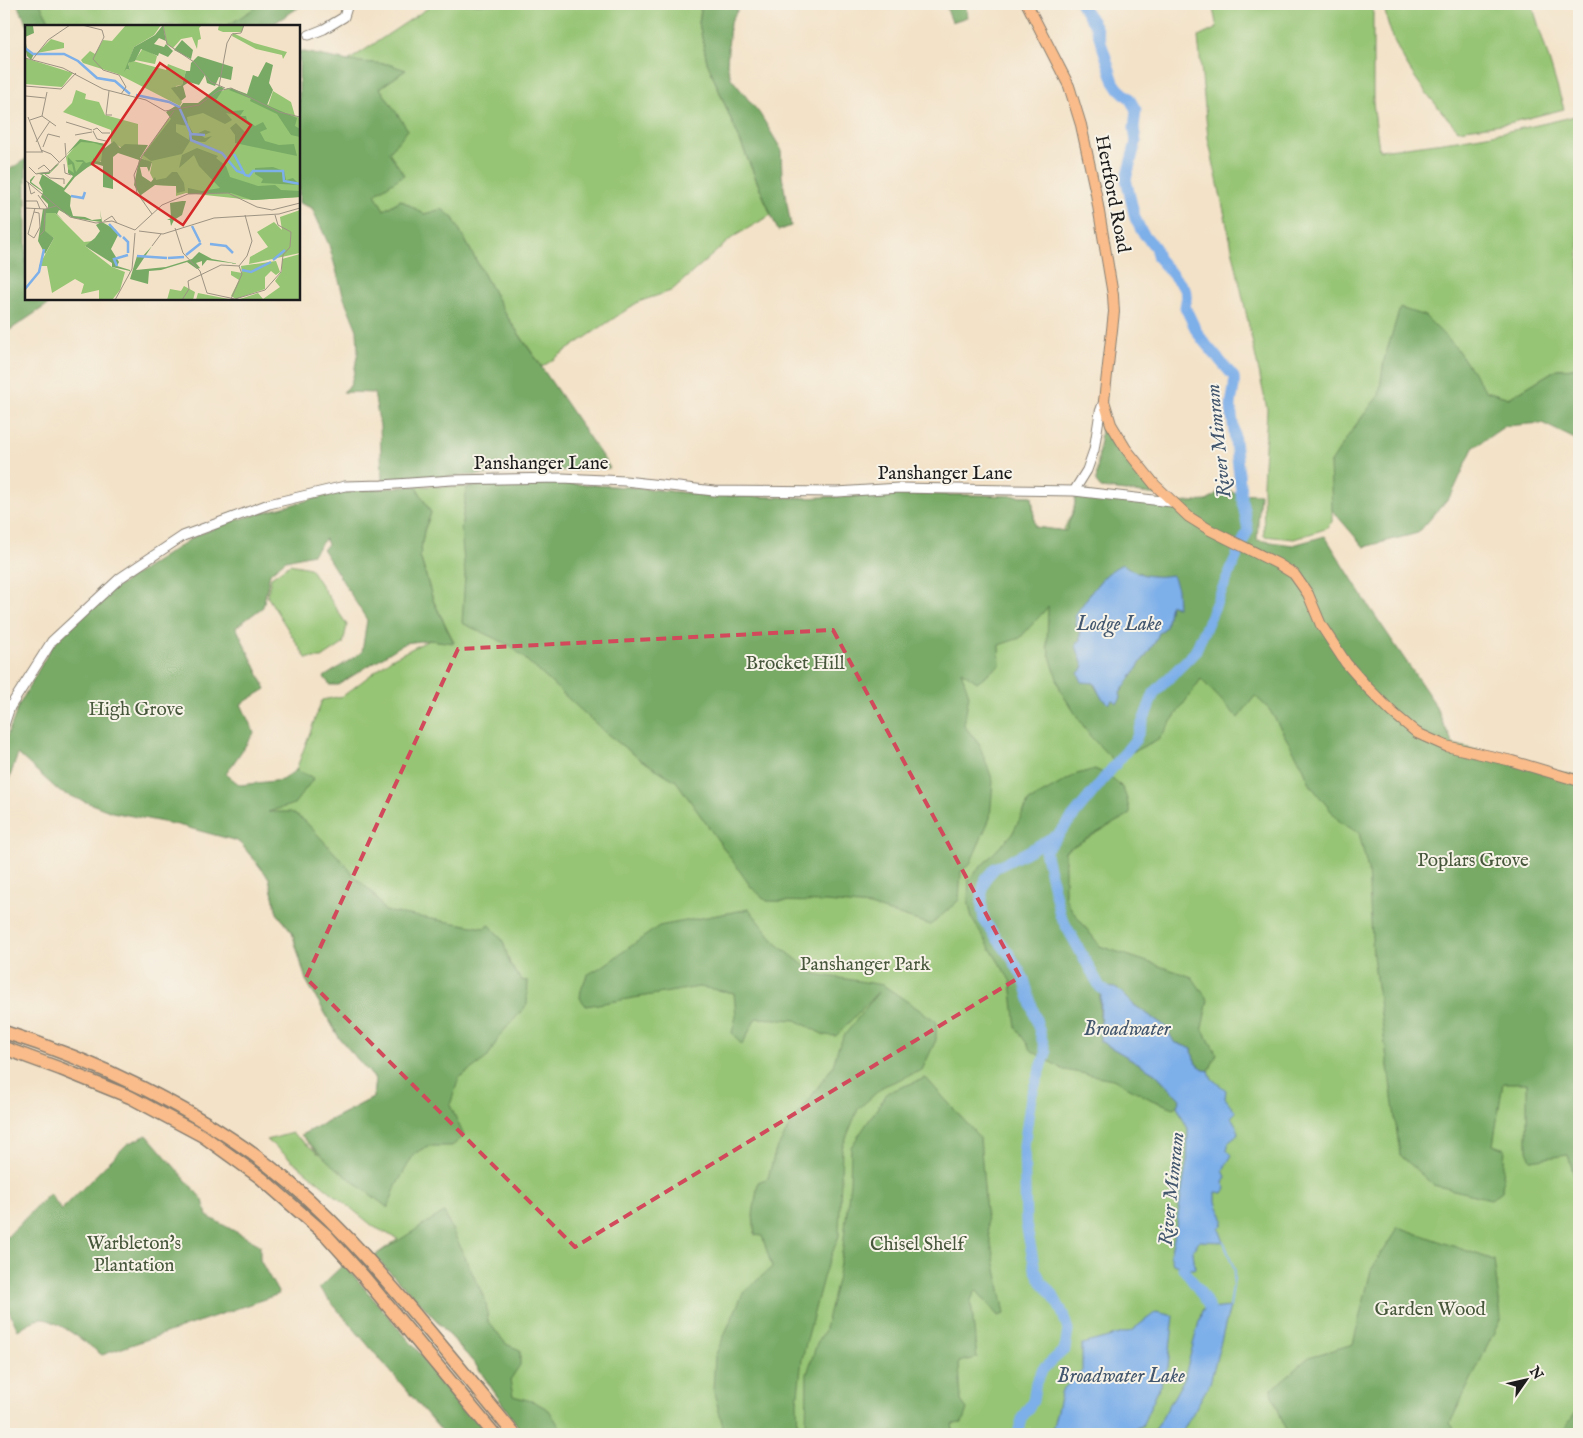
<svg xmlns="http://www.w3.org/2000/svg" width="1583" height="1438" font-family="'IM FELL English',serif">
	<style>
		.green { fill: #96c574; stroke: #597048 }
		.forest { fill: #78aa66; stroke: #4a6341; fill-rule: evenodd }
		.water { fill: #7dafe9; stroke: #4c6682 }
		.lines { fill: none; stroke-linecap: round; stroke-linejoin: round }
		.stream { stroke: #7dafe9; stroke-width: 2 }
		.river { stroke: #7dafe9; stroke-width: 11 }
		.minor-casing { stroke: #887f72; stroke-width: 11 }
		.major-casing { stroke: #887f72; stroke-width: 12 }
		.highway-casing { stroke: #887f72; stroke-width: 15 }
		.minor { stroke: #fff; stroke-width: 9 }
		.major { stroke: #f9bc8a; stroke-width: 10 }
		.highway { stroke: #f9bc8a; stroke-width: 12 }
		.marked { fill: none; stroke: #d1495b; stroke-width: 4; stroke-dasharray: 10 6; stroke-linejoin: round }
		.labels { text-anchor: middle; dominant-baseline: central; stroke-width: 4; stroke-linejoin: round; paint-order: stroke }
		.street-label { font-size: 19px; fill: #1c1c1c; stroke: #f7f3e8 }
		.park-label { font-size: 19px; fill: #47573b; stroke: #f7f3e8 }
		.water-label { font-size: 20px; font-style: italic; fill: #43576e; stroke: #f7f3e8 }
		.inset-river { fill: none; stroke: #7dafe9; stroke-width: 2.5 }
		.inset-road { fill: none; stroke: #9d9383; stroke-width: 1 }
		.view { fill: #d62828; fill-opacity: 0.15; stroke: #d62828; stroke-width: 2.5 }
		.inset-edge { fill: none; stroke: #1c1c1c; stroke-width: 2.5 }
	</style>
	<rect width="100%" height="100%" fill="#f7f3e8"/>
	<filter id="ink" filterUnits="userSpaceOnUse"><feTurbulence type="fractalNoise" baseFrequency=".02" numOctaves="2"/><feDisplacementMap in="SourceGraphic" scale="10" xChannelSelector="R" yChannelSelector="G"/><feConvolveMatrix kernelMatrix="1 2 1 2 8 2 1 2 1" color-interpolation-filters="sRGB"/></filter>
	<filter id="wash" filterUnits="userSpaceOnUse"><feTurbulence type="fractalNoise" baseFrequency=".0096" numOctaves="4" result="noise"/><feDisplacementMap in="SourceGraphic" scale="20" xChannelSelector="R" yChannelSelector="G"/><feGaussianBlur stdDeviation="1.12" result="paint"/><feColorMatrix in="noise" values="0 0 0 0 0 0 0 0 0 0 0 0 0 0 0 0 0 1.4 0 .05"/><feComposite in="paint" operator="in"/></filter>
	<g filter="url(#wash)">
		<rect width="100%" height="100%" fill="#f3e2c7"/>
		<path class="green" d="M24,4H298L258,26H35Z
			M434,4H694L701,10L699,23L707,62L771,215L733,237L671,291L638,302L542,367L506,315L453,218L424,214L401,200L384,210L374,194L389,152L380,87L406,70L348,61Z
			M1212,4H1373V102L1379,150C1446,143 1514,132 1579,115V368L1557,369L1509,398L1485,391L1454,345L1384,360L1380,395L1352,430L1332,510V522L1325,529L1294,539L1264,536L1263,484L1267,409L1208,138L1198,37L1217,28Z
			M1384,4H1532L1564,109L1509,123L1458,130C1426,94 1390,53 1384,4Z
			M554,483L628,487L708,495L802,498L900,494L1032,496L1035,527L1063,531L1074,509L1076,494L1435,747L1579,787V1434H523L476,1365L428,1311L374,1256L398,1239L374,1227L267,1140L292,1133L319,1154L301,1135L373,1098L375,1079L340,1039L306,980L292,932L277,913L269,878L242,845L296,770L322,700L343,696L391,659L429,640L454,642L433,600L420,556L424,531L431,513L416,486L467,487Z
			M290,564L310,568L347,625L343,644L322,658H306L267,596L271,577Z"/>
		<path class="forest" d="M17,4H40L52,26H28Z
			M261,4H304L270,26H227Z
			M694,4H741L730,23L727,64L731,78L760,114L781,149L782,176L791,226L778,231L707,62L699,23L701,10Z
			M945,4H966L967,17L952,22Z
			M299,51L348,61L388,64L406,70L380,88L408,130L389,152L404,175L375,194L384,210L401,200L424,214L442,209L453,218L506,315L610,468L382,480L380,426L374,393L343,392L350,386L354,373L358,351L357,330L344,298L329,245L312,208L299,203Z
			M26,159V299H56L4,334V173Z
			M1400,308L1425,316L1454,345L1486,391L1509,398L1557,369L1579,368V441L1542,423L1505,426L1473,448L1452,494L1418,533L1364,547L1332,510L1330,464L1352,430L1379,395L1384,360Z
			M1102,418L1111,434L1157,495L1101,488L1096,482Z
			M554,483L628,487L708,495L802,498L900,494L1032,496L1035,527L1066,531L1074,509L1076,494L1159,504L1207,501L1224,487L1234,493L1260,494L1257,540L1293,545L1325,536L1370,608L1433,701L1453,744L1572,775H1579V1192L1568,1155L1531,1160L1527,1150V1083H1503L1493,1145L1505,1149L1502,1191L1491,1199L1433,1185L1400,1155L1373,956L1368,870L1359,833L1340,822L1311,786L1302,765L1269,709L1255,696L1238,718L1201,679L1159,739L1114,761L1090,736L1061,692L1047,646L1048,607L1020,638L999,645L1000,665L977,682L961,671L969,695L964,725L979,744L993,781L990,818L970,864L961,871L959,900L931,925L870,906L826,902L767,901L751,887L676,781L641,760L607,734L511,646L462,623L465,575L461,529L467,487ZM1132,571L1140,573L1143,575L1160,577L1177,607L1170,604L1166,627L1159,633L1155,642L1120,693L1117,703L1113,699L1109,704C1093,690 1084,666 1076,646L1080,642V629L1089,598L1100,581Z
			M416,486L431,513L424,531L420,556L433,600L454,643L429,640L405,643L338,685H330L324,677L362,652L367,620L323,550L328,544L325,539L313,554L286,560L270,573L263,607L236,627L266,689L241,704L254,733L226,774L240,785L282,780L296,770L314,778L294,804L268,812H291L305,821L345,864L356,878L372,892L385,911L484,928L490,925L503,941L510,964L521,980L528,981L527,1005L500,1035L488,1057L459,1078L450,1105L464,1136L452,1146H428L414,1154L396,1186L388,1208L333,1166L301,1135L373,1098L375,1079L340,1039L306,980L292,932L277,913L269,878L242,845L237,841L178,825L112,812L60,792L18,754L4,793V744L19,705L53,644L108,593L195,536L233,521L316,498L352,491Z
			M1095,769C1122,782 1125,786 1130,814L1065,851V897L1072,910L1100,946L1192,977L1208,1000L1202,1028L1217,1054L1209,1071C1197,1067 1193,1061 1192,1049L1174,1042L1165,1026L1134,1005L1117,988L1100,987V1041L1155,1073L1180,1099V1102L1174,1108L1152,1100L1113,1079L1064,1070L1032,1051L1016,1028L1011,982L972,919L968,900L969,879L1012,834L1029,801L1077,774Z
			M749,909L777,944L815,974L883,985L936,1021V1040L922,1070L884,1086L858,1109L842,1148L839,1236L824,1274L802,1359L797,1403L798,1434H725L713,1389L715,1356L743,1293L772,1267L762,1236L755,1235L753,1215L758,1182L768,1178L775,1152L790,1126L833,1066L838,1048L844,1036L878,992L836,1036L824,1035L796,1020L756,1018L742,1045L732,1033L736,1016L734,993L699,987L586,1006L580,998L581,990L587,975L606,964L659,926Z
			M926,1078L980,1138L987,1224L1005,1314L998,1316L976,1290L971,1300L977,1358L959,1362L961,1401L967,1409L962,1423L952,1424L954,1434H806L807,1374L817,1343L824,1332L837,1280L843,1247L850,1182L851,1147L888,1092Z
			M147,1135L203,1200L207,1216L260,1245V1260L279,1294L102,1355C90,1346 57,1319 42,1319C34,1319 24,1326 18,1330L4,1301V1240L50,1193L61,1210L127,1144Z
			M444,1212L486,1302L488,1321L506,1344L520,1350V1365L510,1380L513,1396L535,1402L549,1410L564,1434H523L476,1365L428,1311L374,1256Z
			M1398,1227L1494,1260L1501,1318L1450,1423L1458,1434H1287L1271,1390L1309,1357L1353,1344L1371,1270Z
			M344,1264L475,1418L487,1434H444L319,1288Z
			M1579,1389V1434H1561L1579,1406Z"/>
		<path class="water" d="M1123,564C1138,576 1153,578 1172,575L1177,589L1178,607L1170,604L1166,627L1159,633L1155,642L1120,693L1121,698L1117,703L1113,699L1109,704L1101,697L1094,683L1082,682L1078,673L1084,668L1076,646L1077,642L1080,641V629L1077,628L1075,615C1089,597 1101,573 1123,564Z
			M1101,987L1117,988L1134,1005L1165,1026L1174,1042L1192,1049C1193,1061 1197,1067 1209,1071L1212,1079L1226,1090L1225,1098L1236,1112L1231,1117L1237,1127L1238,1134L1229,1141L1227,1150L1232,1155L1223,1170L1226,1177L1223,1183L1226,1188L1223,1193L1216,1192C1216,1195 1216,1198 1216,1201C1218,1212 1229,1218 1219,1229L1224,1242L1199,1241L1193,1250L1195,1269L1183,1268L1173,1264L1170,1254L1174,1238L1187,1160L1188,1129L1177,1106L1180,1099L1155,1073L1100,1041Z
			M1230,1307L1210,1383L1181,1434H1153L1184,1379L1202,1310Z
			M1156,1312L1174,1316L1168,1367L1142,1426L1117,1434H1051L1062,1390L1082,1371V1344L1131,1331Z"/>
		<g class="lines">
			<path class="stream" d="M1224,1242L1235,1271L1230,1307"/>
			<path class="river" d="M1081,4L1096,27L1114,82L1118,88L1129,98L1136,110L1134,128L1136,142L1126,179L1135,218L1142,232L1155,247L1158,258L1185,289L1187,296L1185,307L1197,332L1204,342L1234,377C1236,387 1231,397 1231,407L1242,500L1248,530L1195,652L1154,693L1136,739L1045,851L1060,915L1100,987L1112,996
				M1184,1254L1183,1268C1196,1286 1209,1301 1215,1323
				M1018,1434L1023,1416L1033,1401L1036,1382L1043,1369L1065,1349L1068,1330L1063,1314L1054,1297L1041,1281L1035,1269L1026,1224L1024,1146L1031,1097L1046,1053L1024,979L1010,955L995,936L984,920L982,908V893L986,878L995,868L1025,853L1053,837"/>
		</g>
	</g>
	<g filter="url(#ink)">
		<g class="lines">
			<g class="minor-casing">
				<path id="minor" d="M309,35L324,29L344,17L348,4
					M1074,491L1087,470L1094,450L1100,412L1104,401
					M4,725L10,707L52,641L120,578L183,536L269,504L345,486L382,485L452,480L562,478L625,481L714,491L837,492L899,488L1074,491L1171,502"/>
			</g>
			<g class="major-casing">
				<path id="major" d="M1027,4L1069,86L1081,125L1096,194L1113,295L1114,312L1104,401L1111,424L1126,449L1155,485L1189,517L1210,530L1278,564L1294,574L1308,594L1321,625L1346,663L1367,687L1393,713L1417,733L1446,746L1512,761L1579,781"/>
			</g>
			<g class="highway-casing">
				<path id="highway" d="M4,1032C94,1060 194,1108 269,1166C327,1211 374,1265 420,1320C452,1358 483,1396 514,1434
					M4,1048L61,1069L130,1097L203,1136L261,1178L326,1235L364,1277L494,1434"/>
			</g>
			<use href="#minor" class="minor"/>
			<use href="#major" class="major"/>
			<use href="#highway" class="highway"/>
		</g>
	</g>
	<path class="marked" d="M833,630L1020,977L575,1247L306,978L458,649Z"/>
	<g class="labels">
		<g class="street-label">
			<text transform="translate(1112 194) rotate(79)">Hertford Road</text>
			<text x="541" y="464">Panshanger Lane</text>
			<text x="945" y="474">Panshanger Lane</text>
		</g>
		<g class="park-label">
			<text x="795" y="664">Brocket Hill</text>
			<text x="136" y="710">High Grove</text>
			<text x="1473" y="861">Poplars Grove</text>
			<text x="865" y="965">Panshanger Park</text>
			<text x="134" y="1244">Warbleton's<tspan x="134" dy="22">Plantation</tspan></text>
			<text x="917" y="1245">Chisel Shelf</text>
			<text x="1430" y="1310">Garden Wood</text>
		</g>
		<g class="water-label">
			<text transform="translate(1219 441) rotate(-96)">River Mimram</text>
			<text x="1119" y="624">Lodge Lake</text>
			<text x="1127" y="1029">Broadwater</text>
			<text transform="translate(1172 1189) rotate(-84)">River Mimram</text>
			<text x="1121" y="1376">Broadwater Lake</text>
		</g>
	</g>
	<g transform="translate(25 25)">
		<rect width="275" height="275" fill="#f3e2c7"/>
		<path d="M101,0H136L129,10L109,22L101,44L105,45L103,38L108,36L141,45L143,39L161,46L157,60L151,61L149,66L157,77L155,81L93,49L58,38L56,35L65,26L70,29L78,15L87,16ZM138,0H177L174,3L176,14L173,15L172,24L167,12L156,14L148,23L142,19ZM194,0H219L217,7H198L193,5ZM208,8L229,18L262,27L258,34L257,30L231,24L207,11ZM26,14L39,18V23L12,28ZM118,23L132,31L130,39L110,35ZM0,33L48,48L37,62L0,59ZM203,63L275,93V172L227,175L161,168L151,171V161L131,160L125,148L127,138L116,133L143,94ZM51,65L61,69L60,74L74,77L80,90L113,99V120L97,123L87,117L86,119V105L38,87L47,78ZM248,66L266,77L270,91L243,81ZM56,115L80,119L79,135L47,149L43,144L41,132ZM275,185V228L224,239L225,232L243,222L232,207L249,197L257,205L255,192ZM21,188H30L59,217L68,216L60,221L87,242L100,247L95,265L87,275H74V265L56,269L59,259L50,254L27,268L22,241H14L29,213L19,206ZM275,229V275H212L233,268L238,274L255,262L250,256L257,246V234ZM251,236L255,247L251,250L246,246L240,252V264L211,274L206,271L214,255L206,250V246L217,248L216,241ZM159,261L170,267L168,275H142L145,264L156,266ZM173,268L183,270L209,275H171Z" fill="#96c574"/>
		<path d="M0,0L8,1L9,8L0,12L2,25L9,29L6,35L2,31L0,21ZM138,0L141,16L134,13L129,19L139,22L141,19L148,26L143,32L134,28L133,31L116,24L110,36L103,38L105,45L101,44L99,47L109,22L130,10ZM157,15L168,25L166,34L149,25ZM173,31L208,42L206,55L194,52L190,61L182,58L180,50L174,60L164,57L158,61L161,72L156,76L146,63L157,60L161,46H165L166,38ZM241,37L248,40L244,58L248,65L242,80L204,65L206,63L222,69L228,50L233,52ZM194,61L199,63L191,75L208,86L219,85L215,91H221L222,95L230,101L238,97L242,104L235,107L240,116L254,120L269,119L272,131L210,118V110L205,103L211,98L221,108L225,101L215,91L201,88L207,95L200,99L178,88L162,92L163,101L151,99V107L164,115V101L169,110L180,105L186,107L177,111L180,113L187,111L180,117L165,116L157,129L126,136L118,130L146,94L141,87L152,80L155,82L158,78H173ZM226,73L272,93L270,101L275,104V112L266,110L252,89L225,76ZM55,114L80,119V123L89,116L95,123L100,119L123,120L115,133L127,137L124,147L122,142H115L117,151L126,157L130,152L131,155L141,153L147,147H152L159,158L160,166L152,168L151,161L130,160L116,170L121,180L109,160L114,135L93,128L88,132V164L78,162V141L68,138L50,152L39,166L46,171L45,181L48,191L60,192L67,195L76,194L75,185L77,197L91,205L93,210L86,224L94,237L92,241L105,245V247L103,252L105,246L87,242V238L60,221L70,213L75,206L71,200L76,197L48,193L34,185L32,189L39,196L30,188H21L20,206L29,213L20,229L13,216L18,184H23V179L16,172L18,167L5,158V155L9,151H10L6,157L18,166L14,158L17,150L11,148L25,147L31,140L34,139L24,149H17L39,163L48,151L43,148V144L49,148L47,139L43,140V132L49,138L51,147L58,137H52L50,135H58L61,138L68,136L69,132V136L76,137L78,121L69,118L56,117L41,130ZM172,123L193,131L191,133L201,141L205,152L233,161L250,160L256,165L275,166V172L227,175L206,168L163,169V163L177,166L195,163L174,141L169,130L154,143L157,130ZM248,142L259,146L261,155L268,153L275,160L236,158L238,154L230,149V143ZM157,176H161L157,190L149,195L146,201L145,195H142L146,193L145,178ZM127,221L111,245L141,242L167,234L174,227L187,234L214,239L182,235L177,241V236L171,238L175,243L172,244L162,237L136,245L124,246L123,259L105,254L112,231L117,232Z" fill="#78aa66"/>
		<path class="inset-river" d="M0,23L8,29H39L53,36L72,53L90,56L105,69M111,70L144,77L154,82L166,109L180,110M165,108L166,115L197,128L212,146L218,148M209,129L220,150L224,151L228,146H258L259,156L275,159M46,171L58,173L60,167M84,199L96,212M167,201L175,217M98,212L103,217V228M185,219L201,221L208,228M161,230L176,218M112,231L142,233M143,233L159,232M248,235L260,225M92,241L89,234L103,230M217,245L226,247L246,237M0,264L14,247L19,224"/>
		<path class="inset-road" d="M57,0L77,5M138,0L142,19L169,37L186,57L200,63M77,5L79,12L68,34L78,45L94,50L101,62L96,69M0,33L38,43L78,64L121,75L140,86L174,80L193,66L206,63L254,87L275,92M7,35L23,15L45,0M0,61L36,64L51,48M194,61L202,18L207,9L216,8L219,0M84,66L81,90H87M1,71L20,73M17,91L22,67M3,92L17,127M5,95L17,91L31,101M41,97L67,105M68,105L72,103L77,108H85M68,106L72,114L81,116M50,110L67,107M11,117L25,96M18,122L23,109L35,112M16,125L26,129L34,137M0,127H18M39,139L40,148L46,150M4,142L11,149L24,147L41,131L40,118M13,144L19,140L25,146M20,149L25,153L39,154V159M0,155L45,192L71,198L87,196L110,205M3,157L6,169L10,167M13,170L23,184M0,176H12L15,184M0,183L20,184L31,181M9,187L14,188L15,202L9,213L3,209L10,183M127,189L112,168L109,150L117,131L149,86M79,196L87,191L92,198M150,203L158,228L175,246L182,268L210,274L240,265L256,247L258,230L265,222L266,207L253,200L250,190M110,205L137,180L163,169L203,168L232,182L247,185L275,178M114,206L138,209L189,193L254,189L275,183M15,210L19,206L20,184M127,221L136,209M214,241L222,231L227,216L220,190M206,274L217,249L214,241M90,275L107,244L110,208M157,275L164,264L163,256L196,240L214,241"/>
		<path class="view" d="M135,38L226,100L158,200L67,139Z"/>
		<rect width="275" height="275" class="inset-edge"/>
	</g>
	<rect width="1583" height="1438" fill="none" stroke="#f7f3e8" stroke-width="20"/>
	<g transform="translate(1526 1380) rotate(56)" stroke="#f7f3e8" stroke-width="4" paint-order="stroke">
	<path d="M0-4L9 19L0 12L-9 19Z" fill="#1c1c1c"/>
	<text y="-8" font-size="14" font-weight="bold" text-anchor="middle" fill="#1c1c1c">N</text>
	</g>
</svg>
